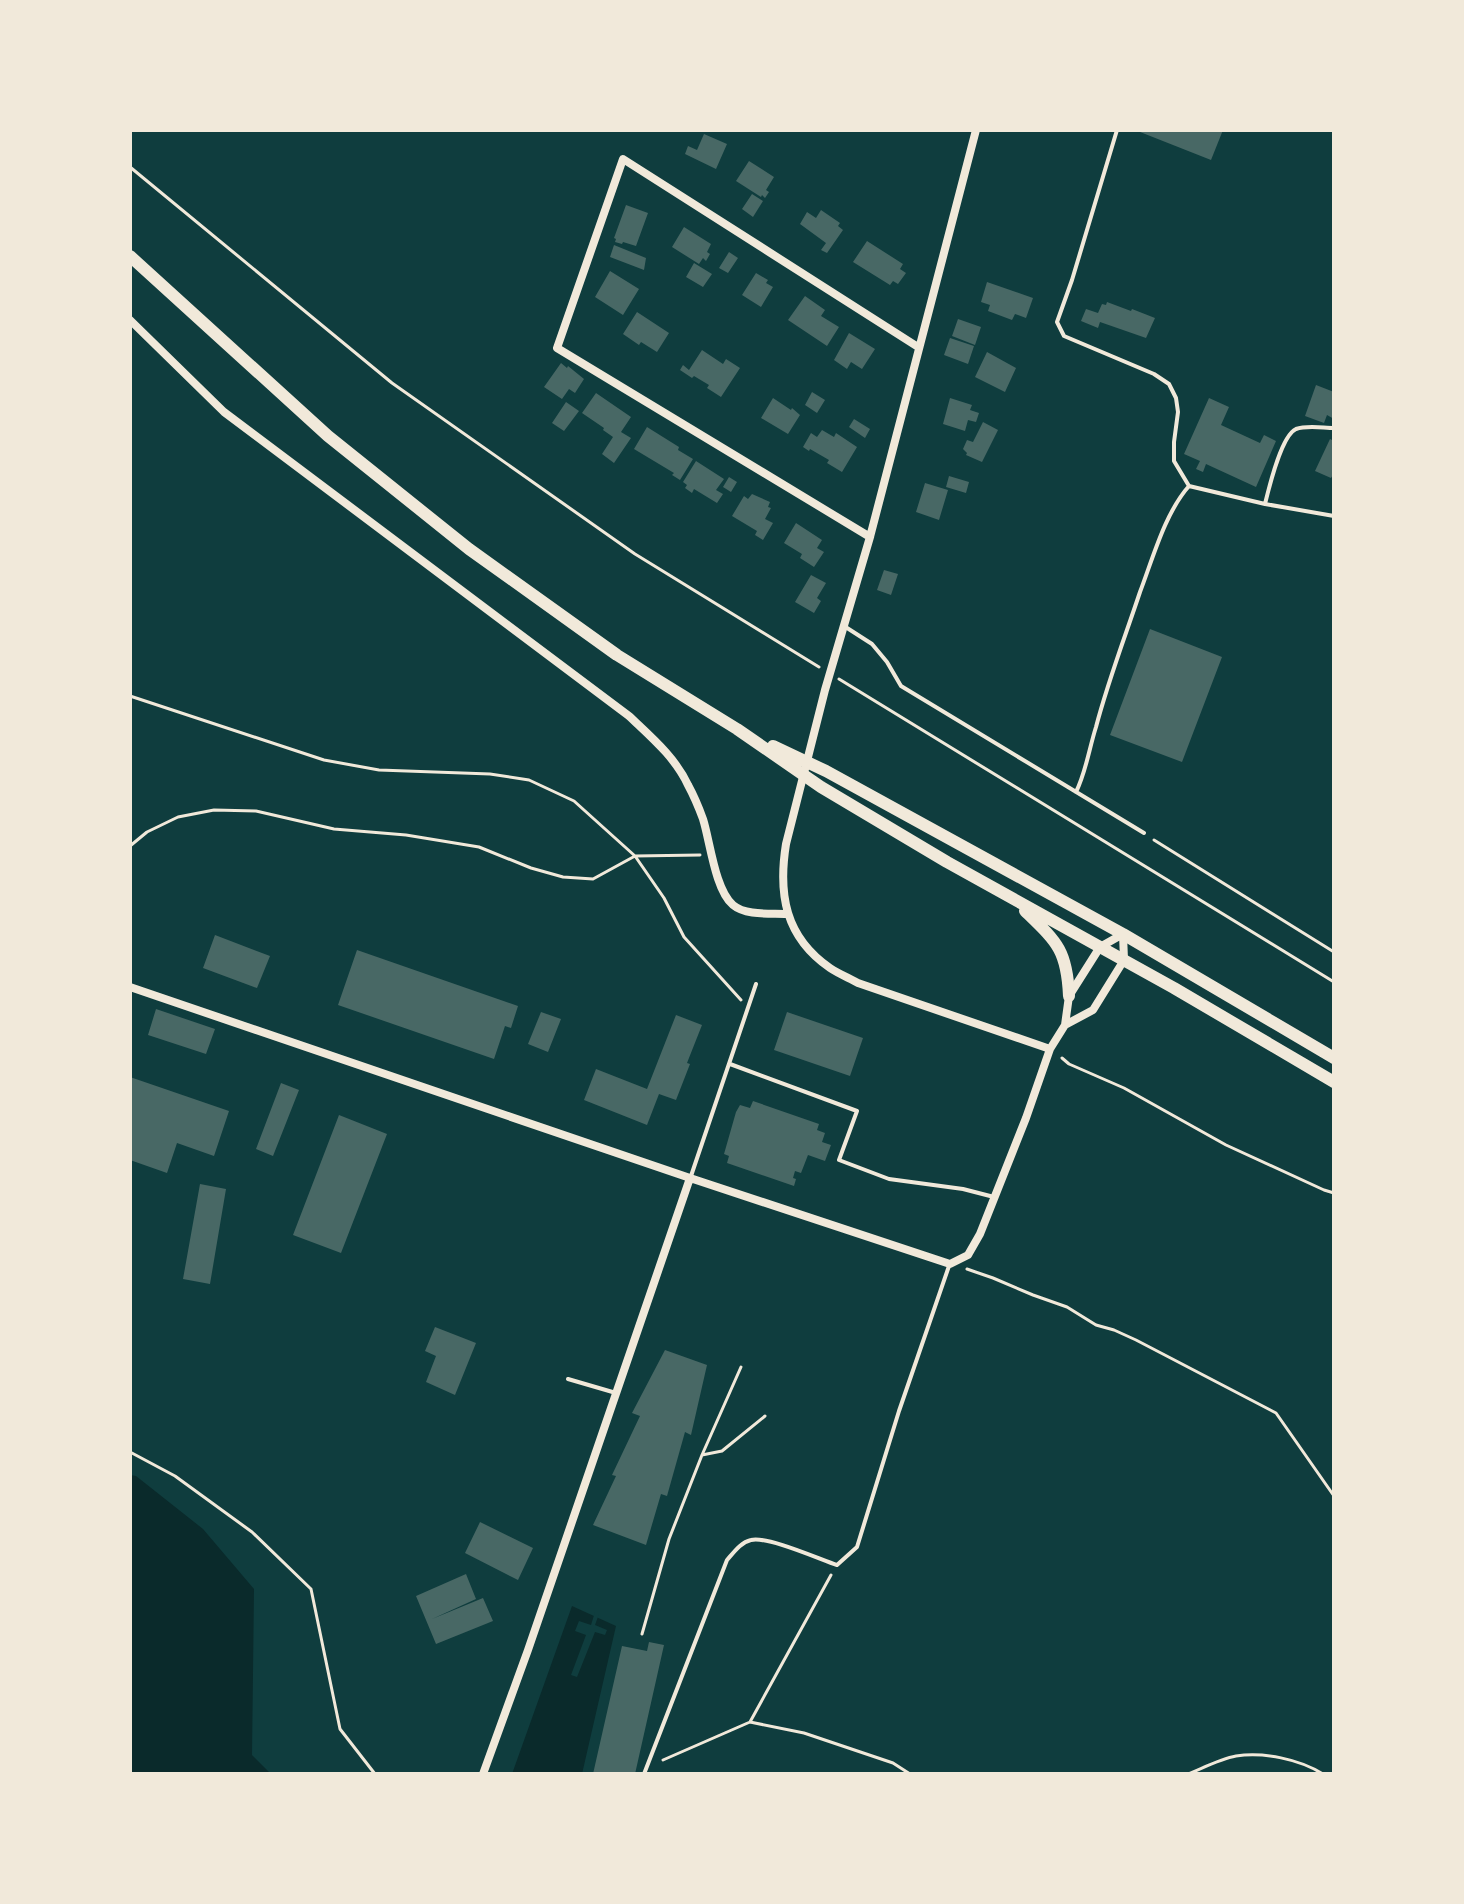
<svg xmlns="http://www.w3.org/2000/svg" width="1464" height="1904" font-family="Cabin,sans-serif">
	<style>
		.water { fill: #0a2a2b }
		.pier { fill: #0f3d3e }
		.building { fill: #486865 }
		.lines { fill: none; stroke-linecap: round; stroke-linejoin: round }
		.path { stroke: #f1e9da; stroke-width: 3 }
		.service { stroke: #f1e9da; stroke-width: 4 }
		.minor { stroke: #f1e9da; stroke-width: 8 }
		.trunk { stroke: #f1e9da; stroke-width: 12 }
	</style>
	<rect width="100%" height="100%" fill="#0f3d3e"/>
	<path class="water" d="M130,1475L136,1476L203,1529L254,1589L252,1755L271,1774H130Z
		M572,1606L616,1626L582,1774H512Z"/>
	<path class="pier" d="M595,1612L599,1614L595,1625L607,1630L605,1635L595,1632L577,1677L571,1675L586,1635L575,1631L579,1621L591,1625Z"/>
	<path class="building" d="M1135,130H1223L1211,160Z
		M704,134L727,144L716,169L685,154L688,146L697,150Z
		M749,161L774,177L766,190L769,192L765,198L762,195L761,197L736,181Z
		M752,194L763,201L753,217L742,209Z
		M626,205L648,213L636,246L623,242L622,244L615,242L616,239L614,238Z
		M821,210L840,223L838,226L843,230L827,253L821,250L826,243L800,224L807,212L816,218Z
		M684,227L711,244L707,252L710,254L706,261L703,258L699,264L672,247Z
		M867,241L903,264L900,269L906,273L898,284L893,281L890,285L853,262Z
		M614,245L646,258L644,270L610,257Z
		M729,252L738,258L728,273L719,268Z
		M694,263L712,274L703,287L686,277Z
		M610,271L639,289L623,315L595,297Z
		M756,273L768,280L766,283L773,287L761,307L742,295Z
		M987,282L1033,298L1026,318L1015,314L1012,320L988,311L990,305L981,302Z
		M805,296L825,310L821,316L839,327L827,346L788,320Z
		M1107,302L1131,311L1132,309L1155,318L1146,338L1100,322L1098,328L1081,321L1086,309L1098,313L1102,304L1106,305Z
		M637,312L669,333L657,352L641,342L639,345L623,334Z
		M958,319L981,327L975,345L952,336Z
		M849,333L875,349L862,369L851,362L847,369L834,360Z
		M950,338L974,346L968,364L944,355Z
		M702,350L723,364L726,359L740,368L721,397L707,388L709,385L694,376L692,378L680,370L683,365L689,370Z
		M987,352L1016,368L1005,392L975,377Z
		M561,363L567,368L568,366L584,379L575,393L569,389L562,399L544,387Z
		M1316,385L1334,392V419L1327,415L1324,423L1305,416Z
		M812,392L825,400L817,413L805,405Z
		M596,393L631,417L621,432L631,438L614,463L602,454L613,437L603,430L604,428L582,413Z
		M773,398L791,410L792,408L800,415L788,434L761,418Z
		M950,398L972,405L970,410L979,413L976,422L968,420L965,431L943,424Z
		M1209,398L1229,407L1221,425L1260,443L1264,435L1276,441L1256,487L1206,464L1203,472L1196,469L1200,461L1184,454Z
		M566,402L579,411L564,431L552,423Z
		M854,419L870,429L865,438L849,427Z
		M983,422L998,430L982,462L966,455L967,453L963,449L967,440L973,442Z
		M647,427L679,447L678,450L693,459L680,480L672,475L674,473L634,449Z
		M822,430L834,437L836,433L857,447L842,472L827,463L829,460L810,449L809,451L803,447L811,433L817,437Z
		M1330,439L1334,441V473L1331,478L1315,471Z
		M696,461L724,479L716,490L723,494L717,503L694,489L692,493L685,488L687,485L683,482Z
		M949,476L969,482L966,493L946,487Z
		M729,477L737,482L731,492L723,487Z
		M925,483L948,490L939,520L916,512Z
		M752,494L770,502L768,507L771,508L765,519L773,523L763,540L755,535L757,531L732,516L744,496L748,499Z
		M796,523L822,540L817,548L824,552L814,567L800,558L802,554L784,543Z
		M884,570L898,574L891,595L877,590Z
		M811,575L826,583L817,598L821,601L814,613L795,602Z
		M1150,629L1222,657L1182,762L1110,735Z
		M215,935L270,956L257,988L203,968Z
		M357,950L518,1006L511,1028L505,1026L494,1059L338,1005Z
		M156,1009L215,1029L206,1054L148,1035Z
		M541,1012L561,1019L548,1052L528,1044Z
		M787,1012L863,1038L850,1076L774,1050Z
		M676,1015L702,1025L687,1063L690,1064L676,1100L659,1094L647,1125L584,1100L596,1069L647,1089Z
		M130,1077L229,1111L214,1156L177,1143L167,1173L130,1160Z
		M281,1083L299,1090L273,1156L256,1149Z
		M753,1101L819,1124L817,1130L825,1133L822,1142L831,1145L825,1161L808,1155L801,1173L795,1171L793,1178L796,1179L794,1186L727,1163L729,1156L724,1154L736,1112L740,1105L750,1108Z
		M339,1115L387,1134L341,1253L293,1235Z
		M200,1184L226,1189L210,1284L183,1279Z
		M435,1327L476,1343L455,1395L426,1382L436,1356L425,1351Z
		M665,1350L707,1365L691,1435L685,1432L667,1496L661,1494L646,1545L593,1525L616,1476L612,1475L640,1416L632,1413Z
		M480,1522L533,1548L518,1580L465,1553Z
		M466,1574L476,1599L432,1619L483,1598L493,1621L436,1644L416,1596Z
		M649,1642L664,1645L635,1774H593L622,1646L647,1651Z"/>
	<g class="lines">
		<path class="path" d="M130,167L392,383L635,554L819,667
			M839,679L1334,982
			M130,696L324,760L379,770L490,774L529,780L574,801L635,856L700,855
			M1154,840L1334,952
			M130,846L147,832L178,817L214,810L256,811L334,829L406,835L479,847L531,868L563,877L593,879L635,856L664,898L684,937L741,1000
			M1062,1058L1069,1064L1124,1088L1226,1145L1324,1190L1334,1193
			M967,1269L993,1278L1033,1295L1067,1307L1096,1325L1114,1330L1136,1340L1276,1413L1334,1496
			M130,1452L175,1476L252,1532L311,1589L340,1729L375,1774
			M702,1455L741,1367
			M642,1634L669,1539L702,1455L722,1451L765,1416
			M750,1722L831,1575
			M663,1760L750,1722L804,1733L893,1763L910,1774
			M1188,1774C1203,1768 1220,1759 1236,1756C1264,1752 1299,1759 1323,1774"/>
		<path class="service" d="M1117,130L1072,280L1057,322L1064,336L1154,374L1169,384L1176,398L1178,412L1174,442V461L1189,486L1265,504L1334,516
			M1265,504C1269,488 1281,436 1296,429C1307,425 1323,428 1334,428
			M844,626L872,644L887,662L901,686L1144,833
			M1076,792C1086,772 1089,749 1096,727C1108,681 1125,637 1140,592C1153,558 1165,513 1189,486
			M730,1064L857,1111L839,1160L889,1179L963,1189L994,1197
			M691,1176L756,984
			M568,1379L616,1393
			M644,1774L727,1560C734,1552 741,1542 751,1540C768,1536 819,1559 837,1565L857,1547L899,1411L949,1266"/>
		<path class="minor" d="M130,320L224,412L629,716C651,737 675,757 688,785C694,796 699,808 703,819C710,841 715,890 733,905C746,916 771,913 787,914
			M870,537L557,348L623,159L918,347
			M130,987L690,1178L950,1264L968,1255L980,1234L1026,1118L1050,1049L858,983C849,978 839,974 830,968C785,937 778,894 786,844L825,690L870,537L976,130
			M1050,1049L1065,1025L1069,996L1100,947L1123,934L1124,960L1093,1010L1065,1025
			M483,1774L528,1650L690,1178"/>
		<path class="trunk" d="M130,256L328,436L469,549L617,655L737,729L821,787L947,862L1174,988L1334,1082
			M773,746L826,771L1123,934L1334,1058
			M1025,911C1057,942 1067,950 1069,996"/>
	</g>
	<rect width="1464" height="1904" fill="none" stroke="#f1e9da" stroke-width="264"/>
</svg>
